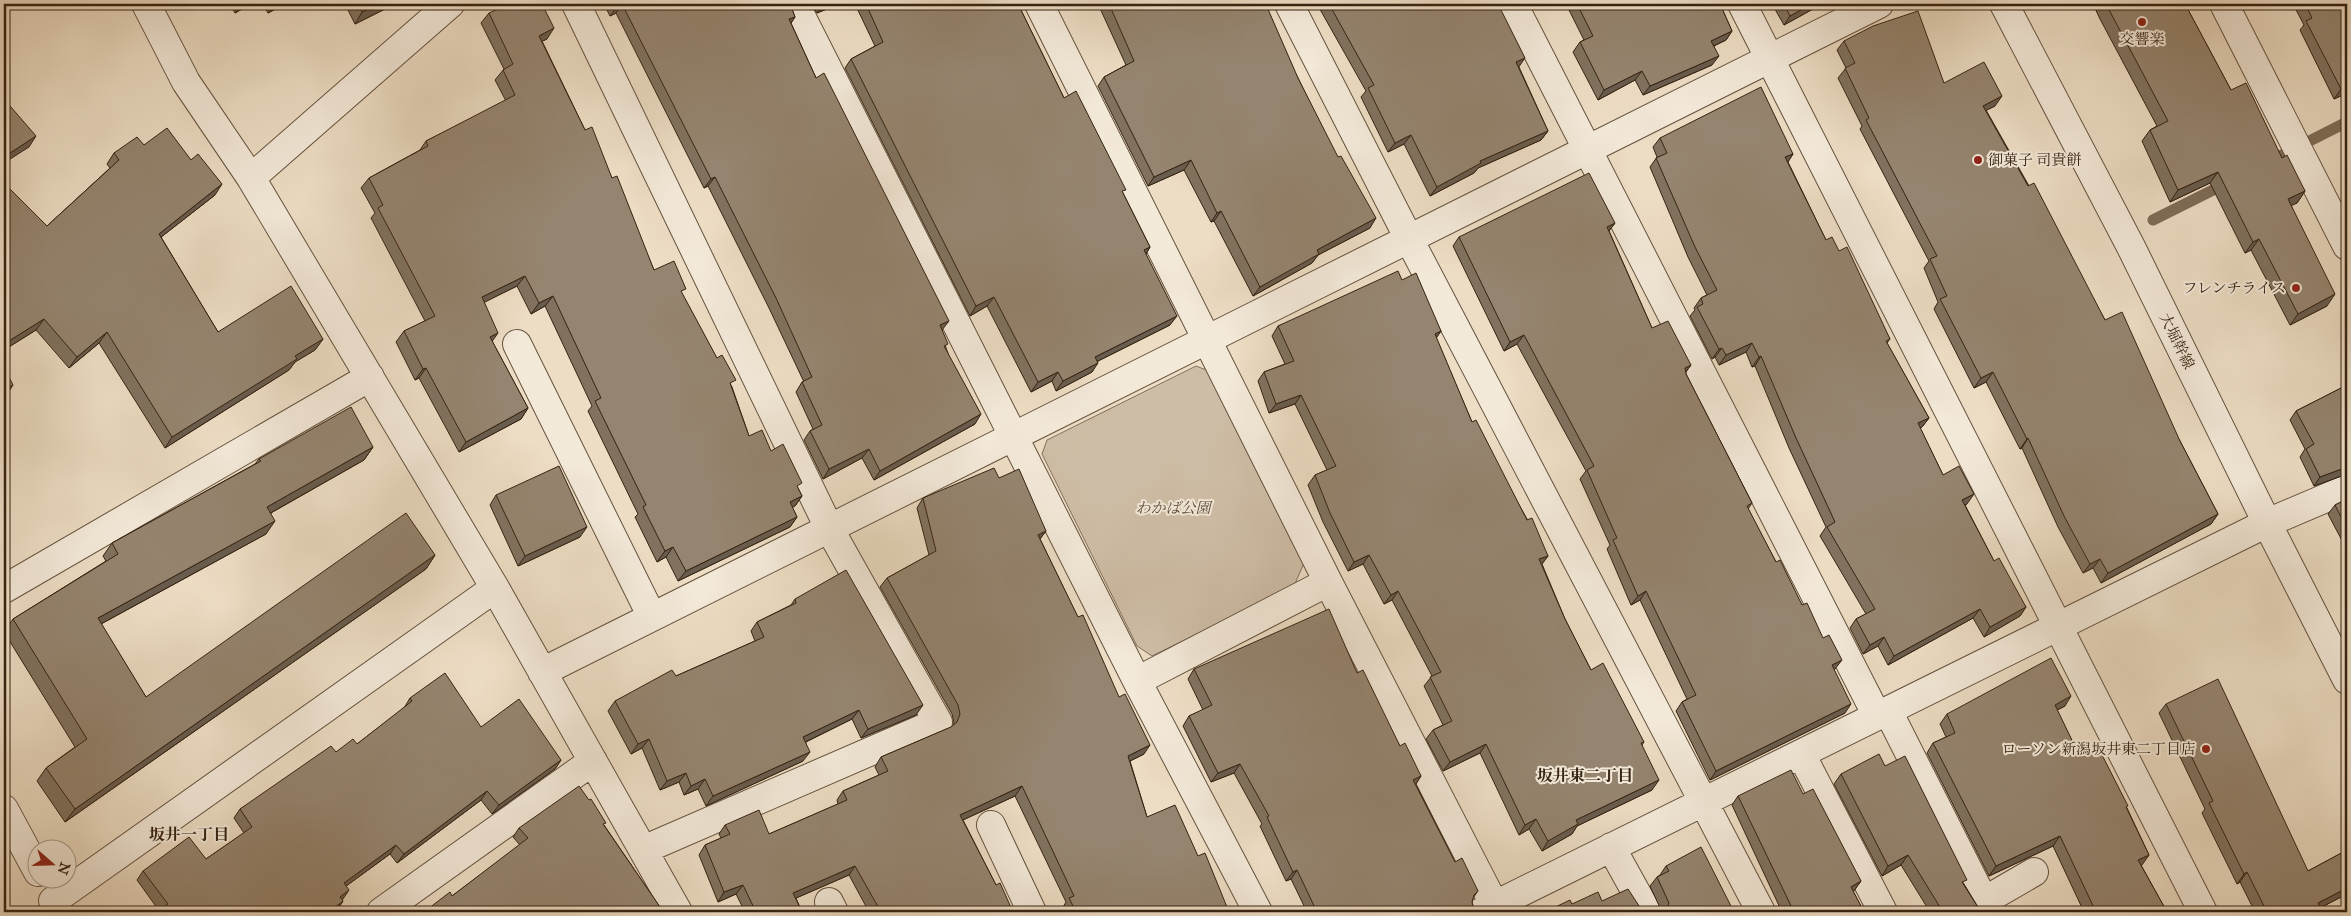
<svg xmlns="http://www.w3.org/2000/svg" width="2351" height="916" font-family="'IM FELL Great Primer','Noto Serif JP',serif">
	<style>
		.green { fill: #cebda6; stroke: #82705c }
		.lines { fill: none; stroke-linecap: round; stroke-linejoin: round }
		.stream { stroke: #7f6d58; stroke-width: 11 }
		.minor-casing { stroke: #64523e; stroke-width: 30 }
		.minor { stroke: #f3e9d9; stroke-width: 28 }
		.wall { fill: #80725f; stroke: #362312 }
		.shaded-wall { fill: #685c4e; stroke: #362312 }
		.building { fill: #95846f; stroke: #362312 }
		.poi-dot { fill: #8f2418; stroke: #f3e9d9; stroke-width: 2 }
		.labels { text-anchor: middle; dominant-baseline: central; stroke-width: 4; stroke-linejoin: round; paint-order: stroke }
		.poi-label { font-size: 15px; fill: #362312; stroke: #f3e9d9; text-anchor: end }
		.street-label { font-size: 15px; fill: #362312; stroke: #f3e9d9 }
		.park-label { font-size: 15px; font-style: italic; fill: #5c4a37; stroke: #f3e9d9 }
		.neighbourhood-label { font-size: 16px; font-weight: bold; fill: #362312; stroke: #f3e9d9 }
	</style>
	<rect width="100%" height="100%" fill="#edddc4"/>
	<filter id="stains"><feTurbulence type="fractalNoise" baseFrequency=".004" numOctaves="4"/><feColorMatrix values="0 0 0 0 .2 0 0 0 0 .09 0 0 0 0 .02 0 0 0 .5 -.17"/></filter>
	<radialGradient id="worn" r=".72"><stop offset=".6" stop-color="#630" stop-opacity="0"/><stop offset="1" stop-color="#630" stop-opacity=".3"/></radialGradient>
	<path class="green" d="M1196,366L1209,371L1304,563L1294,586L1152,656L1137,646L1042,454L1047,440Z"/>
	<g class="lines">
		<path class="stream" d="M2268,162L2347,122
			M2153,220L2227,183"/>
		<g class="minor-casing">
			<path id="minor" d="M146,4L186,82L251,178L495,588L678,912
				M576,4L829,528L938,722L643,850
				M795,4L1137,681L1258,912
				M1039,4L1328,582L1498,912
				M1289,4L1409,239L1761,912
				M1513,4L1877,716
				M1742,4L2203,912
				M2004,4L2131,247L2267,523L2347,680
				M2224,4L2347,246
				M251,178L450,4
				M517,344L652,617
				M4,589L370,377
				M542,672L1879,4
				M1137,681L1328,582
				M1888,711L1984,901L2034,872
				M1801,754L1883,912
				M4,809L38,872
				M991,825L1032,912
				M1611,847L1647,912
				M53,901L495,588
				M829,902L834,912
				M381,912L593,761
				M1481,912L2267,523L2347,489"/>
		</g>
		<use href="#minor" class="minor"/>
	</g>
	<path class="wall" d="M230,4H251L235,13Z
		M263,4H285L268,13Z
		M345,4H395L355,24Z
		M604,4H790L795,17L791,23L816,78L942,330L946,348L975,424L874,480L862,458L823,479L804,440L810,431L813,429L796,392L802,382H804L769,308L708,186L704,188L616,13L610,16Z
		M811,4H839L817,13Z
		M855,4H1018L1064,98L1123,193L1150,247L1146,254L1170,325L1098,361L1092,372L1056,391L1052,381L1031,392L987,306L970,316L845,68L851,59L875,46Z
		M1098,4H1258L1298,78L1370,228L1318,255L1312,263L1253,296L1214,221L1211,222L1184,170L1148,186L1098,86L1104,77L1126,65Z
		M1317,4H1498L1519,67L1548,131L1541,140L1478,168L1474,173L1430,196L1404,144L1388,152L1361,97L1366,91Z
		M1566,4H1720L1732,31L1726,40L1714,46L1712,65L1643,95L1635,80L1598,100L1573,52L1580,42L1584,40Z
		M1772,4H1822L1784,25Z
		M2093,4H2185L2231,90L2282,158L2305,191L2297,203L2291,205L2327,306L2290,325L2251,250L2245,253L2210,183L2170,202L2142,141L2150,130L2157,126L2100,19Z
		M2293,4H2347V98L2345,94L2334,99L2300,30L2304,25Z
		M489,13L547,39L542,41L585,130L612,178L654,270L682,294L732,387L749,436L771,451L798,488L802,496L795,506L792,507L797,517L790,527L678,581L666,557L657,562L635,517L638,514L588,411L592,406L545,306L531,314L517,286L484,302L492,341L528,408L521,419L459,452L419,378L415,380L396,342L404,331L425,321L371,218L375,213L361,188L369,178L420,150L426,141L506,101L495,80L504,69L481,23Z
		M1844,41L1944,83L1995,106L1986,110L2105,320L2180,441L2218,514L2211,524L2101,583L2093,568L2083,573L2058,527L2022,448L2020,449L1986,382L1974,388L1934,309L1938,302L1924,268L1929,261L1860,129L1862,126L1838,78L1846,68L1837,50Z
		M1660,138L1793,154L1788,162L1826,240L1839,251L1890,339L1887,343L1929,418L1922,427L1920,428L1943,475L1967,504L1965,505L1994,561L2026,607L2020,616L1984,637L1973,618L1888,665L1878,646L1863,654L1850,628L1856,619L1866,614L1820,536L1826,527L1789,448L1755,366L1752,367L1746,352L1719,365L1715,357L1712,359L1690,316L1695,310L1694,308L1701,298L1707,295L1688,257L1650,167L1657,157L1653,147Z
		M144,145L215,195L161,237L218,332L323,339L315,350L295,362L289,370L165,448L99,343L69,368L36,330L4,350V183L47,226L110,168L107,164L114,153Z
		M1615,223L1609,231L1652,328L1691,365L1686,372V374L1752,503L1748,509L1776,562L1802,605L1835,669H1834L1845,713L1710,780L1676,711L1682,702L1687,699L1640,600L1631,605L1607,549L1610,545L1580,479L1586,471L1517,344L1504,351L1453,246L1459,237Z
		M1402,280L1441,331L1436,338L1472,422L1548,556L1542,564L1565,619L1591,670L1644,742L1642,745L1652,790L1577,826L1572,834L1542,851L1529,829L1519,835L1480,753L1443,771L1426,739L1433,730L1443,725L1424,686L1432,676L1392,600L1384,604L1363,564L1348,571L1323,522L1308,485L1315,475L1327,470L1295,404L1269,413L1258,381L1264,372L1285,364L1272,336L1278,326Z
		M2347,385V474L2314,486L2300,457L2305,449L2290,420L2296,411Z
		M373,447L364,460L271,513L266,534L101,624L146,697L435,555L426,569L65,822L37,781L46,768L75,747L4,632L13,619L106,561L103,556L112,543L255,464L259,459Z
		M999,478L1046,531L1040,539L1144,754L1130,761L1147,817L1198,856L1229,912H1065L1063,907L1066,902L1015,796L963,820L996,885L1013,912H869L849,875L796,898L802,912H745L736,894L718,902L699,855L705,845L721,838L719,834L725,825L769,834L838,804L837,800L843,791L879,775L875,767L881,757L951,727L953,725L954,723L952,714L880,587L887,578L929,555L917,508L923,498Z
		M496,495L580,537L518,566L490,505Z
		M2347,499V550L2328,514L2335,505Z
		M795,599L916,715L861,738L852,719L806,742L803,761L706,806L698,789L684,795L679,782L660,790L642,748L631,754L608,711L615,701L676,676L755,641L751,631L757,622L791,605Z
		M1194,669L1357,673L1400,746L1421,776L1416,784L1455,862L1478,891L1473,898L1472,902L1474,910L1475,912H1307L1291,879L1286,881L1260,826L1262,824L1234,773L1211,782L1183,726L1189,716L1203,710L1188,679Z
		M410,698L561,760L555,769L492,814L481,800L397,863L390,854L346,886L343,899L342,900L343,901L337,910L334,912H160L137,880L143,871L206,859L244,833L234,818L240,809L336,752L357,744L404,708Z
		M2166,704L2308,871L2347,850V894L2320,908L2322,912H2255L2240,882L2237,884L2202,813L2205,809L2159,713Z
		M2065,706L2057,710L2080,757L2127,808L2149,855L2141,865L2167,912H2084L2053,846L1989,876L1927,753L1933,743L1946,737L1940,724L1947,714Z
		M1885,766L1964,884L1981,912H1930L1901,865L1882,876L1834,784L1841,774Z
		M1803,794L1861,881L1853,891L1864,912H1782L1732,805L1738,796Z
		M604,825L660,907L656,912H424L452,896L520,845L513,837L519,828Z
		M1666,866L1734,912H1662L1650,886L1657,877L1660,875Z"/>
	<path class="shaded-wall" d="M241,4H251L235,13Z
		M275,4H285L268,13Z
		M380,4H395L355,24L362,12Z
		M622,4L616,13L610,16L617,7Z
		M824,4H839L817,13Z
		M1812,4H1822L1784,25L1790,16Z
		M795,17L789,26V19Z
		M554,28L547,39L532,46L539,36Z
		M1732,31L1726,40L1705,50L1711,41Z
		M1719,56L1712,65L1643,95L1650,86Z
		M1525,58L1518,68L1516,62Z
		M1642,71L1635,80L1598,100L1604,90Z
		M2347,86V90L2345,94L2334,99L2341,89Z
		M2002,96L1995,106L1977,115L1983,106Z
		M1548,131L1541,140L1478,168L1474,173L1430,196L1437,187L1480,161Z
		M1411,135L1404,144L1388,152L1395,143Z
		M36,136L29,147L4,163V157Z
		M1793,154L1787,163L1785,157Z
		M1191,160L1184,170L1148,186L1154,177Z
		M2218,172L2210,183L2170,202L2178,190Z
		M715,177L708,186L704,188L711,179Z
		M222,184L215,195L151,245L159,234Z
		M2305,191L2297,203L2280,211L2288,199Z
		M1221,211L1214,221L1211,222L1217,213Z
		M1376,218L1370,228L1318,255L1312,263L1253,296L1260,287L1317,250Z
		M1615,223L1608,232L1607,227Z
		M2259,239L2251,250L2245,253L2253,242Z
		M1150,247L1144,257V250Z
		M525,276L517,286L475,307L482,297Z
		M2335,294L2327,306L2290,325L2298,314Z
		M553,296L545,306L531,314L539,303Z
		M994,297L987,306L970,316L976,306Z
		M1177,316L1170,325L1088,366L1095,357Z
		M44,319L36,330L4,350V344Z
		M949,321L942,330L940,325Z
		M1441,331L1435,340V334Z
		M107,332L99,343L69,368L77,357Z
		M498,333L491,343L490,337Z
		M1524,335L1517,344L1504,351L1510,342Z
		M323,339L315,350L295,362L289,370L165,448L172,437L295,356Z
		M1752,343L1746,352L1719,365L1726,355Z
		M1722,348L1715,357L1712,359L1719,349Z
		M1761,356L1755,366L1752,367L1759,357Z
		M1098,363L1092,372L1056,391L1063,381Z
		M1691,365L1684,374L1685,368Z
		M426,368L419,378L415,380L423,369Z
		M1058,372L1052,381L1031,392L1038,382Z
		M1993,372L1986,382L1974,388L1981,378Z
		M13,385L6,396L4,397V390Z
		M1301,395L1295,404L1269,413L1276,404Z
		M528,408L521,419L459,452L466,442Z
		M981,414L975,424L874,480L880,471Z
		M1929,418L1922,427L1911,433L1918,423Z
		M2028,438L2022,448L2020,449L2027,439Z
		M373,447L364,460L258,520L267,507Z
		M869,449L862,458L823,479L829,469Z
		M2347,467V474L2314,486L2320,477Z
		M1974,494L1967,504L1956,509L1962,500Z
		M802,496L795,506L782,513L790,502Z
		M2218,514L2211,524L2101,583L2108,573Z
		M797,517L790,527L678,581L686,571Z
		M275,521L266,534L88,631L98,618Z
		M587,527L580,537L518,566L525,556Z
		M1046,531L1039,540L1038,535Z
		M673,547L666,557L657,562L665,551Z
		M435,555L426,569L65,822L75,809Z
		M1369,555L1363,564L1348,571L1354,562Z
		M1548,556L1541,565L1539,559Z
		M2100,559L2093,568L2083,573L2090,564Z
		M1398,591L1392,600L1384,604L1391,595Z
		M1646,591L1640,600L1631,605L1638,596Z
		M2026,607L2020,616L1984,637L1990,627Z
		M1980,609L1973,618L1888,665L1894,656Z
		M1884,637L1878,646L1863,654L1870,645Z
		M1842,660L1835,669L1825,674L1832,665Z
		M2071,696L2065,706L2048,715L2055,705Z
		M1851,704L1845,713L1710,780L1716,771Z
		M923,705L916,715L861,738L868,729Z
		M859,710L852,719L797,746L803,737Z
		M649,739L642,748L631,754L638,744Z
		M1486,744L1480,753L1443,771L1450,762Z
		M1150,745L1144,754L1122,765L1128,756Z
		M810,752L803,761L706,806L713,796Z
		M561,760L555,769L492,814L499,805Z
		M1240,764L1234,773L1211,782L1218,773Z
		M686,773L679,782L660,790L667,781Z
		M1421,776L1415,785L1413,780Z
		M705,779L698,789L684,795L691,786Z
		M1659,780L1652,790L1577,826L1572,834L1542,851L1548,841L1576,820Z
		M1022,786L1015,796L954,824L960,815Z
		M487,791L481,800L397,863L404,854Z
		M1536,819L1529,829L1519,835L1525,825Z
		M2060,836L2053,846L1989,876L1996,866Z
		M396,845L390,854L338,892L344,883Z
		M1908,855L1901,865L1882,876L1888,866Z
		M2149,855L2142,865L2131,870L2138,860Z
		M855,866L849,875L787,902L793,893Z
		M1297,870L1291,879L1286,881L1293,872Z
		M2247,872L2240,882L2237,884L2244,874Z
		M1861,881L1854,891L1844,896L1851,887Z
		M743,885L736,894L718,902L724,892Z
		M2347,888V894L2312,912L2318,903Z
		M349,890L343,899L334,906L340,897Z
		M343,901L337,910L334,912H329Z
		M660,907L656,912H652Z"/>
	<path class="building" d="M358,4H380L362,12Z
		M508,4H542L554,28L539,36L585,130L592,127L612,178L617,176L654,270L674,261L686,289L681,291L717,358L722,355L736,380L730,383L749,436L762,430L771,451L783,444L802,483L797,486L802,496L790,502L797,517L686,571L673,547L665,551L643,507L646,505L595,401L601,398L553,296L539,303L525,276L482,297L498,333L490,337L528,408L466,442L426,368L423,369L404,331L435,316L378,208L383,205L369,178L428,146L426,141L515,95L503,70L513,64L489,13Z
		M615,4H790L795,17L789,19L816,78L824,73L949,321L940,325L948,344L944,346L981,414L880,471L869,449L829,469L810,431L822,425L802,382L812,377L776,298L715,177L711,179L622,4L617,7Z
		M866,4H1018L1064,98L1076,91L1126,190L1122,191L1150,247L1144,250L1177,316L1095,357L1098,363L1063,381L1058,372L1038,382L994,297L976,306L851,59L883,42Z
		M1109,4H1258L1261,10L1267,7L1298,78L1338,157L1341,156L1376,218L1317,250L1319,254L1260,287L1221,211L1217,213L1191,160L1154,177L1104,77L1134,61Z
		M1329,4H1498L1525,58L1516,62L1548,131L1480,161L1481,163L1437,187L1411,135L1395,143L1368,88L1374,85Z
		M1577,4H1720L1732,31L1711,41L1719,56L1650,86L1642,71L1604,90L1580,42L1593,36Z
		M1784,4H1812L1790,16Z
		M2106,4H2185L2231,90L2246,83L2282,158L2287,155L2305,191L2288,199L2335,294L2298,314L2259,239L2253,242L2218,172L2178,190L2150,130L2168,121Z
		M2305,4H2347V86L2341,89L2306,21L2312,18Z
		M1918,11L1944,83L1984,62L2002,96L1983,106L2028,186L2034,183L2105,320L2122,312L2180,441L2218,514L2108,573L2100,559L2090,564L2065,518L2028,438L2027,439L1993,372L1981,378L1940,299L1947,296L1930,259L1937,256L1866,120L1869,118L1845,68L1855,63L1844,41L1873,26Z
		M1761,87L1793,154L1785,157L1826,240L1832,237L1839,251L1847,247L1890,339L1886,341L1929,418L1918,423L1943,475L1959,466L1974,494L1962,500L1994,561L1999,558L2026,607L1990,627L1980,609L1894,656L1884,637L1870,645L1856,619L1875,609L1827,527L1835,522L1796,438L1761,356L1759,357L1752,343L1726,355L1722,348L1719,349L1697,307L1703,304L1701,298L1717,290L1695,247L1656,158L1667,153L1660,138Z
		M4,99L36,136L4,157Z
		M167,128L191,160L198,154L222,184L159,234L218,332L291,286L323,339L295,356L297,359L172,437L107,332L77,357L44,319L4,344V183L47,226L119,160L114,153L137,137L144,145Z
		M1589,173L1615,223L1607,227L1652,328L1668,321L1691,365L1685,368L1686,374L1752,503L1747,506L1776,562L1780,560L1802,605L1807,603L1823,638L1829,635L1842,660L1832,665L1851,704L1716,771L1682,702L1696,695L1646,591L1638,596L1613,540L1617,538L1587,470L1594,466L1524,335L1510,342L1459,237Z
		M1398,271L1402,280L1416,273L1441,331L1435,334L1472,422L1476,420L1527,520L1532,518L1548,556L1539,559L1565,619L1591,670L1603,663L1644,742L1641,743L1659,780L1576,820L1578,824L1548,841L1536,819L1525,825L1486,744L1450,762L1433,730L1452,721L1430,677L1441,672L1398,591L1391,595L1369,555L1354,562L1330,513L1315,475L1336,466L1301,395L1276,404L1264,372L1294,361L1278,326Z
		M4,367L13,385L4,390Z
		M2347,385V467L2320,477L2306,449L2314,444L2296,411Z
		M351,407L373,447L267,507L275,521L98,618L146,697L406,513L435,555L75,809L46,768L87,739L13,619L118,554L112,543L261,461L259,459Z
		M559,466L587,527L525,556L496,495Z
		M994,468L999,478L1019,469L1046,531L1038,535L1078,617L1083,615L1119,697L1125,694L1150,745L1128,756L1147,817L1175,805L1198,856L1205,853L1229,912H1076L1069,898L1074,896L1022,786L960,815L996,885L1000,883L1013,912H881L855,866L793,893L802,912H756L743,885L724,892L705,845L730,834L725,825L759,810L769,834L847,800L843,791L888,771L881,757L951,727L957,722L960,714L958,705L887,578L936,551L923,498Z
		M2347,499V529L2335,505Z
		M846,570L923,705L868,729L859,710L803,737L810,752L713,796L705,779L691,786L686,773L667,781L649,739L638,744L615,701L672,670L676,676L764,637L757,622L796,603L795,599Z
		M1329,609L1357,673L1363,670L1400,746L1405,743L1421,776L1413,780L1455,862L1462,858L1478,891L1474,895L1472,902L1474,910L1475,912H1448L1446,908L1438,912H1317L1297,870L1293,872L1267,817L1269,816L1240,764L1218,773L1189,716L1212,705L1194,669Z
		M2051,658L2071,696L2055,705L2080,757L2098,747L2128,806L2126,807L2149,855L2138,860L2167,912H2096L2060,836L1996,866L1933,743L1955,733L1947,714Z
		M445,673L481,727L519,699L561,760L499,805L487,791L404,854L396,845L344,883L349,890L340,897L343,901L329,912H167L164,907L168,904L143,871L189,837L206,859L252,827L240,809L331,746L336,752L353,739L357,744L412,701L410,698Z
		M2218,679L2308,871L2347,850V888L2318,903L2322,912H2267L2247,872L2244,874L2209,803L2213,801L2166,704Z
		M1879,754L1885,766L1905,756L1967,880L1962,882L1981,912H1943L1908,855L1888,866L1841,774Z
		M1791,770L1803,794L1813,789L1861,881L1851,887L1864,912H1794L1738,796Z
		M579,786L589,800L591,799L606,823L603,824L660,907L652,912H424L450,892L452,896L528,838L519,828Z
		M1701,847L1734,912H1665L1666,911L1669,903L1657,877L1669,871L1666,866Z
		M1628,889L1643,912H1545L1570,900L1572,904L1598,892L1602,901Z"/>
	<g class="poi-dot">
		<circle cx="2142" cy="22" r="5"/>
		<circle cx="1978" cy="160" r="5"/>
		<circle cx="2296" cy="288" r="5"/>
		<circle cx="2206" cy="749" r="5"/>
	</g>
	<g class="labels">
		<g class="poi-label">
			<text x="2142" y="39" text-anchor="middle">交響楽</text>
			<text x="1988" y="160" text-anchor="start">御菓子 司貴餅</text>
			<text x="2286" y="288">フレンチライス</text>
			<text x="2196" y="749">ローソン新潟坂井東二丁目店</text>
		</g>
		<g class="street-label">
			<text transform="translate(2177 341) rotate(64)">大堀幹線</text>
		</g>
		<g class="park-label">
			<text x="1173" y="508">わかば公園</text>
		</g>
		<g class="neighbourhood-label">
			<text x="1585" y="775">坂井東二丁目</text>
			<text x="189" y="834">坂井一丁目</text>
		</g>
	</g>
	<rect width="2351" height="916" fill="none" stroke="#edddc4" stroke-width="20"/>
	<rect x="5" y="5" width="2341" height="906" fill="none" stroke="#362312" stroke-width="2.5"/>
	<rect x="10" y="10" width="2331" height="896" fill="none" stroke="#362312"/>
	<g transform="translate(52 864) rotate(110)"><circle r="24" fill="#f3e9d9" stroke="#a79a89"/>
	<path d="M0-4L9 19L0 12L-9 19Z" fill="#8f2418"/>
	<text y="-8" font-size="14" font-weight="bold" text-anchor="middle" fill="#362312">N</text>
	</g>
	<rect width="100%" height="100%" filter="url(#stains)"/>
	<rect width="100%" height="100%" fill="url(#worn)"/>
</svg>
